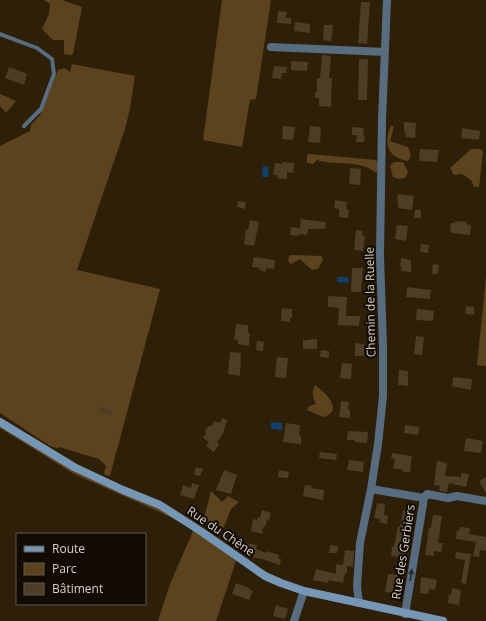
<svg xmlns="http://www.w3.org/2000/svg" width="486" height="621" font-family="'Open Sans',sans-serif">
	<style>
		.green { fill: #5c431e }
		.water { fill: #0e4068 }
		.building { fill: #4d3d26 }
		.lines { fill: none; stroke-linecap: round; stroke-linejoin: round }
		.lane { stroke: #586c7f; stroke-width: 4 }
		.street { stroke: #586c7f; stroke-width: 8 }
		.secondary { stroke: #7696b5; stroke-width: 8 }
		.oneway { fill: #262828 }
		.labels { text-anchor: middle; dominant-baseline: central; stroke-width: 4; stroke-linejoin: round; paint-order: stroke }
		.street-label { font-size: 12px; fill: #dad0c2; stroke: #110b03 }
	</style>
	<rect width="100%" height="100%" fill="#2e1f08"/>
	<path class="green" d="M44,0H62L82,7L73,54L70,55L64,54V40H53L42,29L49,14L50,4Z
		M222,0H271L256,99L250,100L242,147L203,140Z
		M72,64L135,76L130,109L125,129L77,270L160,289L110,476L105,475L104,473L106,466L99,459L59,447L57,448L50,446L0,413V146L30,131L31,125L40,115L58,70L65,68L70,72Z
		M0,94L16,101L6,113L0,106Z
		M391,125L394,127L390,141L408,147L411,155L408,161C386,157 384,143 391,125Z
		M471,149H480L483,151L479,187H474L471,180L462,174L454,175L450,168Z
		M309,154L376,160C378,165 379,169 376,173C360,159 336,166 317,160L313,164L307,163V155Z
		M394,162H403L408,172L405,178L399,179L393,177L390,166Z
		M292,255L322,256L323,260L318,269L312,270L300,259L291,264L288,261L289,256Z
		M486,277V366L477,365Z
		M315,385C325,392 345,411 323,417L307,410L309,406L316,404C313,397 311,392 315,385Z
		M0,425L161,509L194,529L236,561L216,621H158L170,584L194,529L162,513L74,474L0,428Z
		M211,491L222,502L228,496L239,502L231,509L221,534L216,535L209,530L210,526L203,522Z"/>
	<path class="water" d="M263,166L269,167L268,177H262Z
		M337,277H348L349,281L347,283L337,282Z
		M271,422L282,423V429L279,431L278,429H271Z"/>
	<path class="building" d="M361,2H370L367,44L358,43Z
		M278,11L287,12L286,18H291V24L277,23Z
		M295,22L310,24V33L294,31Z
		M324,25H333L331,41L323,40Z
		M322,55L331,56L329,78H332L331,107L319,106V98H315V92H317V78H320Z
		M359,59H368L367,100H358Z
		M291,61L308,62L307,71L291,70Z
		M274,66L287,67L286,73H282L281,79L272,78Z
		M9,67L27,74L24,85L5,78Z
		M404,122L416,123L415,138L405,137L406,132L404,131Z
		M283,126L295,127L293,140L282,139Z
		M310,126L321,127L320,143L308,142Z
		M352,127L364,128L363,135L365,136L364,142H356L357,135H352Z
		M462,128L480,131L479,140L461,138Z
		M420,149L439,150L437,162L419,161Z
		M282,162L294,163L293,173L287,172V179L277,178V175H273L275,163L282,164Z
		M350,168L361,169L360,185L349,184Z
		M398,194L414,196L412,210L398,208V202H397Z
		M335,200L347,202L346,209L349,210L348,218L339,217V209L334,208Z
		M238,201L246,202L245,209L237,207Z
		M415,210H421V218H414Z
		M301,219L326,222L325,229H308V232L306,235L299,234V236L290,235L291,227L300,228Z
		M250,220L259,222L254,246L244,244L246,229L248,230Z
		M455,221L467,222L466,224L471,225L470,235L452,233L450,231L451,223H455Z
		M397,225L408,226L406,241L395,239Z
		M356,230L363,231L362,235L365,236L363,251L354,250Z
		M421,244L429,245L428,253L420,252Z
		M254,257L275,260L274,269L266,268V272L259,270L260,268L252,267Z
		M401,258L411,260V272L401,271L402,267L400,266Z
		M433,264L439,265L438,274H432Z
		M352,268H363L361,292H351Z
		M407,287L431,290L430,299L406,297Z
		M328,296L347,297L346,316H360L359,326L338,325L339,308L328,307Z
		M466,306L474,307V315L465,314Z
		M282,308L292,309V318H290V322L281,321Z
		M417,309L434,311L433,321L416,320Z
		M236,324L248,325V333H250L249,346L238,344V340L234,339Z
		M416,336L424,337L422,355L414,354Z
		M311,339H317V349H303V340H310Z
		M257,341L264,342L263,351L256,350Z
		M355,343L364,344V356H355Z
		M321,350L329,351V358L320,357Z
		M230,352L241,353L240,376L228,374Z
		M277,357L288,358L286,378L275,377Z
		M342,363L352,364L351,379L340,378Z
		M399,370L408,371V386L398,385Z
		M453,377L472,379L471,390L452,386Z
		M341,401L349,402L348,410H350V418L339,417Z
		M100,407L112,411L111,416L98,412Z
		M222,418L227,420L223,434L217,442L219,444L214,452L206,446L209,442L203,438L206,433L205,430L209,426H212L214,421L220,423Z
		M286,423L300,425L299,435L301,436V444L283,442Z
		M405,425L419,427L418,435L404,433Z
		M348,431L368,432L367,443L355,442V440H347Z
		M466,438L483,441L481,453L464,451Z
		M320,452L337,454L336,460L319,458Z
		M392,453L412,456L410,472H403V470L393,468L395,459L391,458Z
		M349,460L364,462L363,472L347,470Z
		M437,461L447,463L445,476L461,477V473L469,474L466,487L449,483L447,492L439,491L440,486L434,485Z
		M196,467L203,469L200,476L194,475Z
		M224,470L237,475L231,494L216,490Z
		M279,470L289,472L288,478L278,477Z
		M486,477V493L479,481Z
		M192,483L199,485L194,499L180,495L183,485L191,488Z
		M305,485L312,486L311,488L324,490L323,500L303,496Z
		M377,503L385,504L384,515L388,516L387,524L379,522L380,519L374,518Z
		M262,510L271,513L269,520H267L265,527H263L262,534L251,531L253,519L257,520L258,517L260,518Z
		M403,510L412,512L409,528H406L405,532L402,551H406L403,567L398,566L399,557L391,556L392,547L394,546L398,526L400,527Z
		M433,515L442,516L438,543H443L441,552L434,551V556L425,555L429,528H431Z
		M460,527L470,528L469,534L486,537V551L480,550L479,557L473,556L476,542L456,539L457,531H459Z
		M245,543L257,545L256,549L266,553L267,551L279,555L278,558L281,559L280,565L259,558H253L254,554L242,551Z
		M330,545L338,546L337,553H329Z
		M345,550L354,551L353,567L347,566V574L345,573L343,583L329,580L328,583L313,580L316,569L336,574V564L343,565Z
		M456,552L471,554L466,584L461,583L465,560L455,558Z
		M388,574L398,575L395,593L385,592Z
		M421,577L437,580L435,590L429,589L428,594L420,593Z
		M236,583L249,588V589L253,591L249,600L232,594Z
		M452,588L461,590L459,605L448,603L449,595H451Z
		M276,605L288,609L285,619L273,616Z"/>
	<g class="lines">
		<path class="lane" d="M0,34L37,48L52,59L54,74L41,109L24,126"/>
		<path class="street" d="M271,47L385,52
			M371,489L424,498L405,614
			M424,498L427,494L448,498L457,496L486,501
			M359,603L357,586L360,543L371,489L378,444L383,396V346L380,256L382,120L387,0
			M294,621L304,591"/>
		<path class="secondary" d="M0,422L74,467L123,490L160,505L202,532L265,576L281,583L304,591L443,621"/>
	</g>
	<defs><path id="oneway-solid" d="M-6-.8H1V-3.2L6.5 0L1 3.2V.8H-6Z"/></defs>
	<use class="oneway" href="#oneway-solid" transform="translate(411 575) rotate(-81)"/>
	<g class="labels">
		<g class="street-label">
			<text transform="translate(370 302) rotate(-91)">Chemin de la Ruelle</text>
			<text transform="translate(221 531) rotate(34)">Rue du Chêne</text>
			<text transform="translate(403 552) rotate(-81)">Rue des Gerbiers</text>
		</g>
	</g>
	<rect x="16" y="533" width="130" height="72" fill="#110b03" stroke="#615a4f"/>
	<rect x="24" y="546" width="20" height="6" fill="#7696b5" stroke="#615a4f"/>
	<text x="52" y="553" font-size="12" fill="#dad0c2">Route</text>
	<rect x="24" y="563" width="20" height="12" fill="#5c431e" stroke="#615a4f"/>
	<text x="52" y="573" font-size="12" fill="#dad0c2">Parc</text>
	<rect x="24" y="583" width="20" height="12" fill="#4d3d26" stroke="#615a4f"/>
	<text x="52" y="593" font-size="12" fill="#dad0c2">Bâtiment</text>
</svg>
